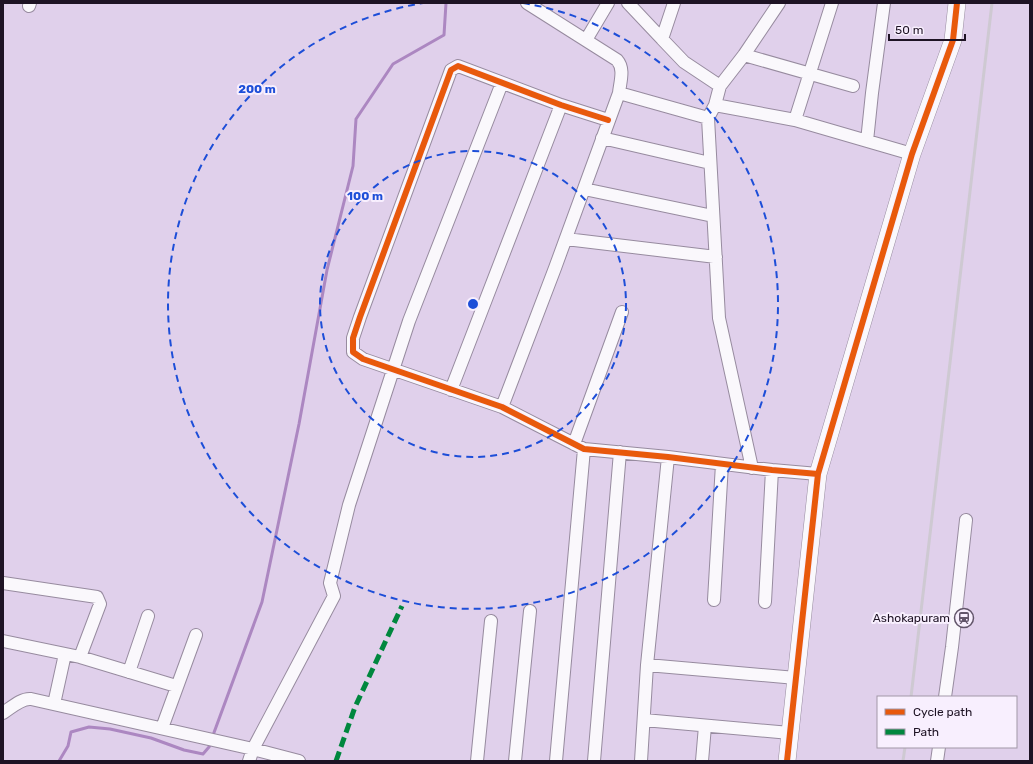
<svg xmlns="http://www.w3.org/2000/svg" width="1033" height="764" font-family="Rubik,sans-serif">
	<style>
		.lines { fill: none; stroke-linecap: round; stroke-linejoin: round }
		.stream { stroke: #ac87c1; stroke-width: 3 }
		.street-casing { stroke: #978b9f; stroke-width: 14 }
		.secondary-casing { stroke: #978b9f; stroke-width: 18 }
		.street { stroke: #faf8fc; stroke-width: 12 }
		.secondary { stroke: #faf8fc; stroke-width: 17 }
		.rail { stroke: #cec9d2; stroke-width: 3 }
		.quiet { stroke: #00873e; stroke-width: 5; stroke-dasharray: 10 5; stroke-linecap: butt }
		.cycleway-casing { stroke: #f8effe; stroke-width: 8 }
		.cycleway { stroke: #e8590c; stroke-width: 6 }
		.ring { fill: none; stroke: #1d4ed8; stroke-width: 2; stroke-dasharray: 7 5 }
		.labels { text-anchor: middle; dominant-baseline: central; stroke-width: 4; stroke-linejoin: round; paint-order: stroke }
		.poi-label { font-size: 12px; fill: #1e1324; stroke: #f8effe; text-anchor: end }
		.centre { fill: #1d4ed8; stroke: #f8effe; stroke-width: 2 }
		.ring-label { font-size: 12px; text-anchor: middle; font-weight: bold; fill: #1d4ed8; stroke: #f8effe; stroke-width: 4; stroke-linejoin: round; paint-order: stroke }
	</style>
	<rect width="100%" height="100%" fill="#e0d0eb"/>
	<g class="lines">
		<path class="stream" d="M212,738L262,602L299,424L327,270L353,166L356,119L393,64L444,35L446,3
			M59,761L68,746L71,732L89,727L110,729L151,738L184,750L203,754L209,747L211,743"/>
		<g class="street-casing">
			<path id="street" d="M527,3L617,60C625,69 620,82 619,93
				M628,3L662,39
				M674,3L662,39L684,62L720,86
				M29,6L30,3
				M586,40L608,3
				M744,55L853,86
				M715,105L795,120L912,154
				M608,120L561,105L458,66L451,70L360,317L353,338V352L363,359L502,407L584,449L668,457L772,470L818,474
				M795,120L832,3
				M602,138L710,163
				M867,141L872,93L884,3
				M584,189L713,216
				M566,239L716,257
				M451,390L561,105
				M502,407L555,268L619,93L708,118
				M574,444L622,312
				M752,468L719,318L708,118L715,105L720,86L744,55L779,3
				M3,583L97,597L100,604L80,657
				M714,600L722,464
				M765,602L772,470
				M3,641L80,657L176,686
				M647,665L796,678
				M129,672L148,616
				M945,697L952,647L966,520
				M54,704L65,654
				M3,713C11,708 21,698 31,699L253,749L299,761
				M644,720L790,733
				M162,728L196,635
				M249,761L253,749L334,596L330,583L349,505L409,321L502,83
				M477,761L491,621
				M515,761L530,611
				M556,761L584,449
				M594,761L620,452
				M641,761L647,665L668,457
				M702,761L705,726
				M937,761L939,747"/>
		</g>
		<g class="secondary-casing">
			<path id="secondary" d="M787,761L818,474L912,154L953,40L957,3"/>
		</g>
		<use href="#street" class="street"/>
		<use href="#secondary" class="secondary"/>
		<path class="rail" d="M911,697L992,3
			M903,761L905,747"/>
		<path class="quiet" d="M336,761L355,707L402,606"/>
		<g class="cycleway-casing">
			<path id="cycleway" d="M608,120L561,105L458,66L451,70L360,317L353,338V352L363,359L502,407L584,449L668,457L772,470L818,474
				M787,761L818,474L912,154L953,40L957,3"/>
		</g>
		<use href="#cycleway" class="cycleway"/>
	</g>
	<g class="ring">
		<circle cx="473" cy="304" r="153"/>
		<path d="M523 3A305 305 0 1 1 423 3"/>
	</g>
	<defs>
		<g id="station-ring" transform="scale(1)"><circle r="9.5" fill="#f8effe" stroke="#62556a" stroke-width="1.5"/><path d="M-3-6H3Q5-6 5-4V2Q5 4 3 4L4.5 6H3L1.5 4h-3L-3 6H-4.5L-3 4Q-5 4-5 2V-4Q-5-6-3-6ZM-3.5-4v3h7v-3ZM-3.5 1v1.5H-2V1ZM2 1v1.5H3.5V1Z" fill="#62556a"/></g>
	</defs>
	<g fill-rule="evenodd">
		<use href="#station-ring" x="964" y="618"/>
	</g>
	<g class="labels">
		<g class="poi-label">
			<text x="950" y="618">Ashokapuram</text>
		</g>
	</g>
	<circle cx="473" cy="304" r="6" class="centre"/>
	<g class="ring-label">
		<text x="257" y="93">200 m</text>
		<text x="365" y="200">100 m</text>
	</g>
	<rect width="1033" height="764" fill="none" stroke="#1e1324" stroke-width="8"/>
	<rect x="877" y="696" width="140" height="52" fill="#f8effe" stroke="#a197a7"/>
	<rect x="885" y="709" width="20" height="6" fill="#e8590c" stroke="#a197a7"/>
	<text x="913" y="716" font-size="12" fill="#1e1324">Cycle path</text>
	<rect x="885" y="729" width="20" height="6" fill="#00873e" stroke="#a197a7"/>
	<text x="913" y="736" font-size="12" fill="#1e1324">Path</text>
	<path d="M889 34v6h76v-6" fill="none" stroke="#1e1324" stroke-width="2"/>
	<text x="895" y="34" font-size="12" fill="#1e1324" stroke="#f8effe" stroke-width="3" paint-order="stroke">50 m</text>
</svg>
